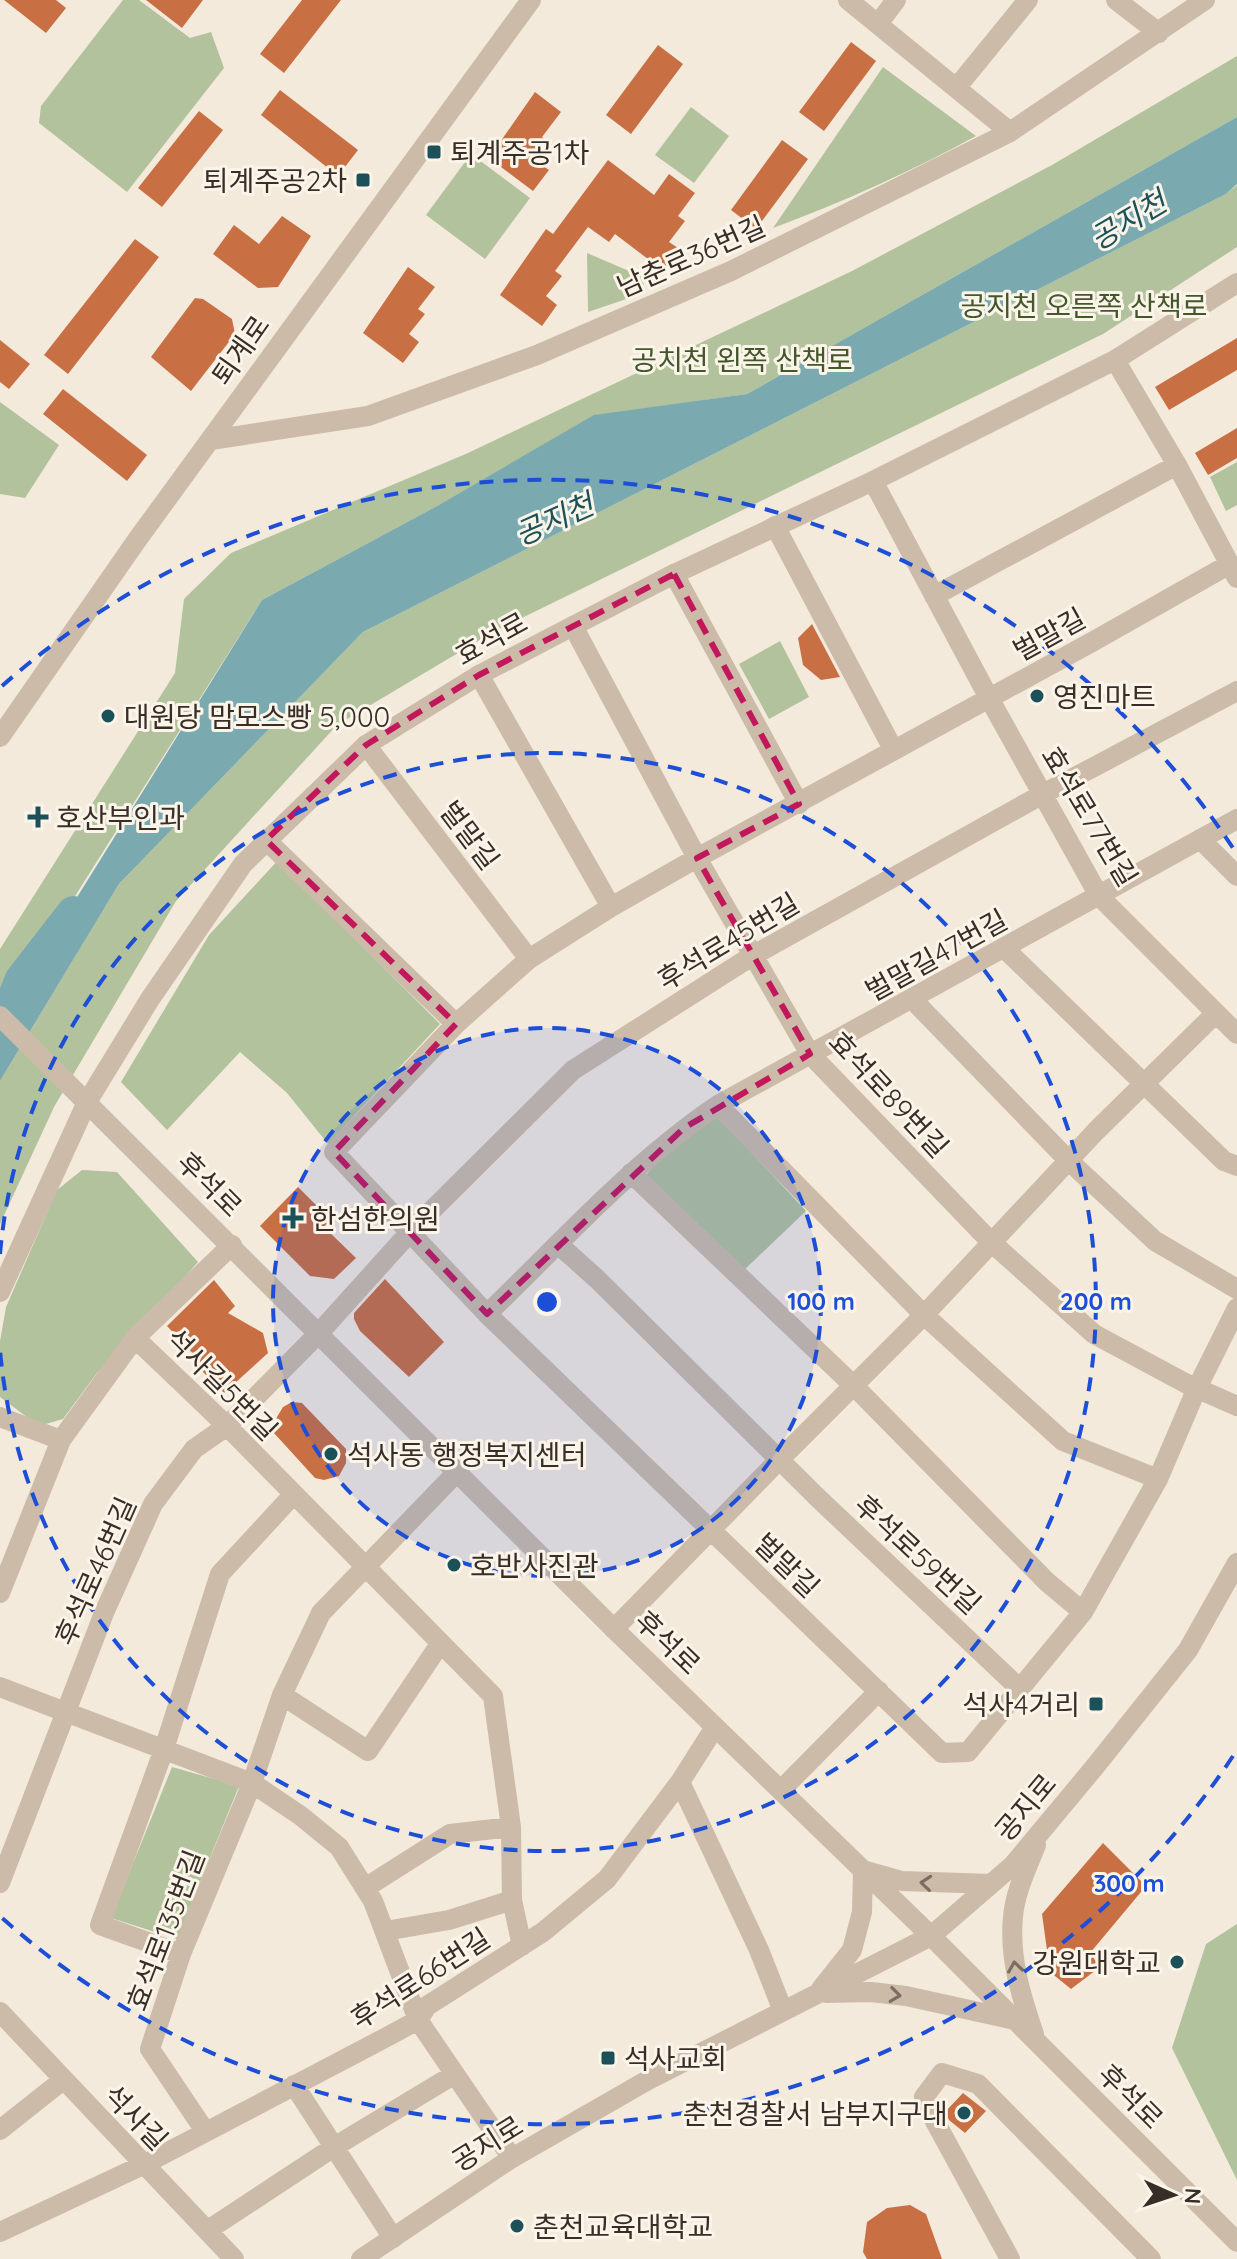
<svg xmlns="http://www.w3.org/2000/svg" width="1237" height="2259" font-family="Quicksand,'Noto Sans KR',sans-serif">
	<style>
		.green { fill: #b2c29c }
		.water { fill: #7aaab0 }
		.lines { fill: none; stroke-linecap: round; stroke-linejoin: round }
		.river { stroke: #7aaab0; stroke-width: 32 }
		.building { fill: #c87044 }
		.minor { stroke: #cbbba8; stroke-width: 20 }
		.tertiary { stroke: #cbbba8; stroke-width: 20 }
		.oneway { stroke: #7a6d62 }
		.marked { fill: none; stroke: #c2185b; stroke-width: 6; stroke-dasharray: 16 10; stroke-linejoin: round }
		.ring { fill: none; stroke: #1d4ed8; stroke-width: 4; stroke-dasharray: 14 10 }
		.poi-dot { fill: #1d515a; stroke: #faf4e9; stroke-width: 3 }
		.labels { text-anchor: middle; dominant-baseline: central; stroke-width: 6; stroke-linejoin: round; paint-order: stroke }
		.poi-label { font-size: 28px; fill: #382e28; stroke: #faf4e9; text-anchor: start }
		.street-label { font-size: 28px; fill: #382e28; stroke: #faf4e9 }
		.park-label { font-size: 28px; fill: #43572b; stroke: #faf4e9 }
		.water-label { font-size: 30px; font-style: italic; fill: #1d515a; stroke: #faf4e9 }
		.centre { fill: #1d4ed8; stroke: #faf4e9; stroke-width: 4 }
		.ring-label { font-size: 24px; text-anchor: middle; font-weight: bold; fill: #1d4ed8; stroke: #faf4e9; stroke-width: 6; stroke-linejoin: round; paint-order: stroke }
	</style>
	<rect width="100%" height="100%" fill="#f3eadc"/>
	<path class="green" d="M123,0H139L190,38L211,32L224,68L127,192L39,123L41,106Z
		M1237,56V117L747,394L594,416L437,506L262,600L0,1015V949L175,673L184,599L231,553L468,453L852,271L1052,165Z
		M883,67L976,136C910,172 843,202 773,228Z
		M691,107L729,136L694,183L655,155Z
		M471,154L530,198L485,259L426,215Z
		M1237,185V247L1103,334L495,631L337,725L176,901L54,1107L0,1224V1081L119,884L363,632L1226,194Z
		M587,253L643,277L644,293L588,312Z
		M0,402L59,445L25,498L0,494Z
		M1237,462V505L1226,511L1210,477Z
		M780,641L809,697L769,719L739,664Z
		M280,858L340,924L440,1024L328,1144L287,1093L240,1052L167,1130L121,1082L209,935Z
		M716,1115L806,1211L743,1271L645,1176L680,1138Z
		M82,1170L117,1172L198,1262L126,1345L97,1373L63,1419L39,1426L0,1397V1341L6,1307L57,1190Z
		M172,1767L239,1786L177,1939L111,1918Z
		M1237,1924V2180L1172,2048L1206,1944Z"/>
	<path class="water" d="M1237,117V184L1226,194L363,632L119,884L0,1081V1021L262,600L437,506L594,415L747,394Z"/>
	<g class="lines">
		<path class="river" d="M0,1031L21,979L73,912"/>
	</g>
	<path class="building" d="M4,0H56L66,8L46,33Z
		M146,0H203L182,28Z
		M302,0H341L284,73L260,54Z
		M851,42L876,61L824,131L799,112Z
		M658,45L683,64L631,134L606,115Z
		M280,90L358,150L338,176L261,115Z
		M535,92L561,112L542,137L556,148L543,166L549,170L533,191L489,158Z
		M199,111L223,130L162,207L138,188Z
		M782,140L808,159L756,229L731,210Z
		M608,160L654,195L669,174L695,193L678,216L685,221L669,242L681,250L665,272L615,234L609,242L588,227L555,271L562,276L546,296L557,305L542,326L500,295L546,229L553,234Z
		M282,216L311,236L278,287L258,288L213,254L234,225L259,244Z
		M135,239L159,257L68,374L44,355Z
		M408,267L435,287L418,309L425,314L409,334L419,342L403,363L363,333Z
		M195,298L203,299L232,319L235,334L191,391L151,357Z
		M1237,338V370L1169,410L1155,387Z
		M0,340L30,364L9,389L0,382Z
		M63,389L147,455L127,481L43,414Z
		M1237,428V458L1208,475L1195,453Z
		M812,624L840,677L821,680L803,665L798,638Z
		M298,1187L330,1219L324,1227L356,1258L334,1279L310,1276L260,1226Z
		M385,1279L444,1342L409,1377L360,1331L354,1319V1313Z
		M214,1280L235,1306L228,1313L263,1333L268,1353L224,1393L194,1363L198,1359L167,1326Z
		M292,1402L302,1403L346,1449V1463L339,1476L324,1480L315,1478L274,1433L277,1417L283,1407Z
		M1103,1843L1146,1886L1090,1953L1100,1967L1071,1989L1050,1972L1042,1914Z
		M963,2093L986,2111L965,2133L949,2120L945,2112Z
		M910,2205L926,2214L942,2259H867L863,2252L867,2222L887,2208Z"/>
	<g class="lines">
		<path class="minor" d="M848,0L1010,132
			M1116,0L1159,33
			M878,24L896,0
			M957,87L1028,0
			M1115,360L1177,465L1237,578
			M211,440L368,416L537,355L731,271L1010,132L1205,0
			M873,481L989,698L1099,896L1237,1034
			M775,526L893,749
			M1230,564L1092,642L697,858L611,907L529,959L456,1024L334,1152L487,1314L942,1753L968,1752L1083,1612L1158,1479L1197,1388L1237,1308
			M674,574L799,804
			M934,596L1177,465
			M573,626L697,858L810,1054L991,1242L1094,1334L1187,1384L1237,1406
			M479,675L611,907
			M366,745L529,959
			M1200,839L1237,876
			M266,840L456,1024
			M1004,948L1224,1161L1237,1166
			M912,999L1069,1161L1155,1241L1237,1289
			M718,1105L924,1315L1063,1441L1158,1479
			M631,1173L854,1386L1047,1582L1083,1612
			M559,1245L597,1279L818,1498L1019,1688
			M487,1314C562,1242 632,1163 718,1105L1237,819
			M135,1338L227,1426L493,1696L511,1827L512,1900L522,1946
			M0,1417L61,1440
			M0,1593L61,1440L135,1338L232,1245
			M614,1629L779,1460L924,1315L1096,1131L1216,1013
			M0,1687L252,1783L301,1816L339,1847L373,1901L418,2020L512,2158
			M282,1695L368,1751L440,1644
			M680,1782L759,1950L783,2011
			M781,1790L879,1691
			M0,1883L104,1613L153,1504L194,1449L227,1426L319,1333L410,1232L573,1070L752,956L1043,794L1237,691
			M365,1888L450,1834L511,1827
			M385,1931L449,1920L512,1900
			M181,1954L100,1925L164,1749L220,1574L293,1495
			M0,2012L234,2259
			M294,2085L393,2238
			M0,2130L63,2080
			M205,2131L150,2049L181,1954L252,1783L282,1695L321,1613L457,1472
			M208,2230L334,2147L455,2074
			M0,2232L143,2165L383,2039L418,2020L427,2006L543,1932L607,1879L680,1782L715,1727
			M1010,2259L931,2114L924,2097L942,2073L978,2084L1151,2259"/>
		<path class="tertiary" d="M0,737L137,540L531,0
			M0,1016L614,1629L931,1936L1237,2242
			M0,1292L87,1102L150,999L243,864L366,745L479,675L573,626L674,574L873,481L1115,360L1237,283
			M821,1989L852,1950L862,1912L863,1870L902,1881L991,1884
			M826,1993L871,1992L906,1996L1015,2020
			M1034,2034C1021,1996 1009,1958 1013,1917C1015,1892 1027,1868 1036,1845
			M361,2259L512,2158L648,2080L931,1936L1013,1865L1093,1769L1188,1650L1237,1563"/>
	</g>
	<defs><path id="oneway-chevron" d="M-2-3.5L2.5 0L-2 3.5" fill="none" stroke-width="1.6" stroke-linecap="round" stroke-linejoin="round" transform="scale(2)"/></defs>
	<g class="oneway">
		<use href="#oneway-chevron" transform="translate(926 1883) rotate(-175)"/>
		<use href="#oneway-chevron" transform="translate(1015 1967) rotate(-98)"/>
		<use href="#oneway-chevron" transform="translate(895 1995) rotate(7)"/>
	</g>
	<path class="marked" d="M674,574L799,804L697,858L810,1054L684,1128L487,1314L334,1152L456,1024L266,840L366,745L479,675Z"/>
	<circle cx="547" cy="1302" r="274" fill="#1d4ed8" fill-opacity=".12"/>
	<g class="ring">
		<circle cx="547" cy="1302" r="274"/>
		<path d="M0 1254A549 549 0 1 1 0 1350"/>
		<path d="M1233 1756A823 823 0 0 1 2 1918M2 686A823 823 0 0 1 1233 848"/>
	</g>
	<g class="poi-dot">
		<rect x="426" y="144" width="16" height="16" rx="4"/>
		<rect x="355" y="172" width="16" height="16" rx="4"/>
		<circle cx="1037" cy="696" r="8"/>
		<circle cx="108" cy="716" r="8"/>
		<path d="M34 805h8v8h8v8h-8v8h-8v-8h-8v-8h8z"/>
		<path d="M289 1206h8v8h8v8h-8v8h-8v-8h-8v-8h8z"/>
		<circle cx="331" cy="1454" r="8"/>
		<circle cx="454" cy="1565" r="8"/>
		<rect x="1088" y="1696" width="16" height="16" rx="4"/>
		<circle cx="1177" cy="1962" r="8"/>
		<rect x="600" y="2050" width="16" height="16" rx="4"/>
		<circle cx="964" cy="2113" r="8"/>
		<circle cx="517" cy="2226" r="8"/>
	</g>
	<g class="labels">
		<g class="poi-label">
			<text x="450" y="152">퇴계주공1차</text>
			<text x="347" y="180" text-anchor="end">퇴계주공2차</text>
			<text x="1053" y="696">영진마트</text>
			<text x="124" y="716">대원당 맘모스빵 5,000</text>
			<text x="56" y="817">호산부인과</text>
			<text x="311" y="1218">한섬한의원</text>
			<text x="347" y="1454">석사동 행정복지센터</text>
			<text x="470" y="1565">호반사진관</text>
			<text x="1080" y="1704" text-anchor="end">석사4거리</text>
			<text x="1161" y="1962" text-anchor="end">강원대학교</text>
			<text x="624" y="2058">석사교회</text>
			<text x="948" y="2113" text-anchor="end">춘천경찰서 남부지구대</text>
			<text x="533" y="2226">춘천교육대학교</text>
		</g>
		<g class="street-label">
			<text transform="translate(691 256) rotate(-24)">남춘로36번길</text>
			<text transform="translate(240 350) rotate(-55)">퇴계로</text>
			<text transform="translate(1049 634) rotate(-29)">벌말길</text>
			<text transform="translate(491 638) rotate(-29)">효석로</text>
			<text transform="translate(1090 816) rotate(59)">효석로77번길</text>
			<text transform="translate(470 835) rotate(53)">벌말길</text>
			<text transform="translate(728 941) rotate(-31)">후석로45번길</text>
			<text transform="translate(936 955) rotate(-29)">벌말길47번길</text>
			<text transform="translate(889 1094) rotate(47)">효석로89번길</text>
			<text transform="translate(210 1184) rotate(45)">후석로</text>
			<text transform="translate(222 1384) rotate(45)">석사길5번길</text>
			<text transform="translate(918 1554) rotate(43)">후석로59번길</text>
			<text transform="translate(787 1565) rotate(44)">벌말길</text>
			<text transform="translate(95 1571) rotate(-66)">후석로46번길</text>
			<text transform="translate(668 1642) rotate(44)">후석로</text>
			<text transform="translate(1025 1807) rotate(-50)">공지로</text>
			<text transform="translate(165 1930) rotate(-69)">효석로135번길</text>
			<text transform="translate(420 1978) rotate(-33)">후석로66번길</text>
			<text transform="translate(1131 2096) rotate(45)">후석로</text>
			<text transform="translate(136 2117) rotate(46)">석사길</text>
			<text transform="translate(487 2143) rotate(-32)">공지로</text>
		</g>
		<g class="park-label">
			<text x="1084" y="305">공지천 오른쪽 산책로</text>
			<text x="742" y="359">공치천 왼쪽 산책로</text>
		</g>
		<g class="water-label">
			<text transform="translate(1128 220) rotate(-31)">공지천</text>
			<text transform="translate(554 519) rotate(-24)">공지천</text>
		</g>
	</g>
	<circle cx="547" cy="1302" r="12" class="centre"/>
	<g class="ring-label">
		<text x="821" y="1310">100 m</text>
		<text x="1096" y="1310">200 m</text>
		<text x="1129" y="1892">300 m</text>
	</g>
	<g transform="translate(1173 2195) rotate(93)" stroke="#faf4e9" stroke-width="6" paint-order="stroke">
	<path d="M0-6L14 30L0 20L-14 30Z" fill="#382e28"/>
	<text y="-12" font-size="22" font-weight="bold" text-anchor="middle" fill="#382e28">N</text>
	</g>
</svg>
